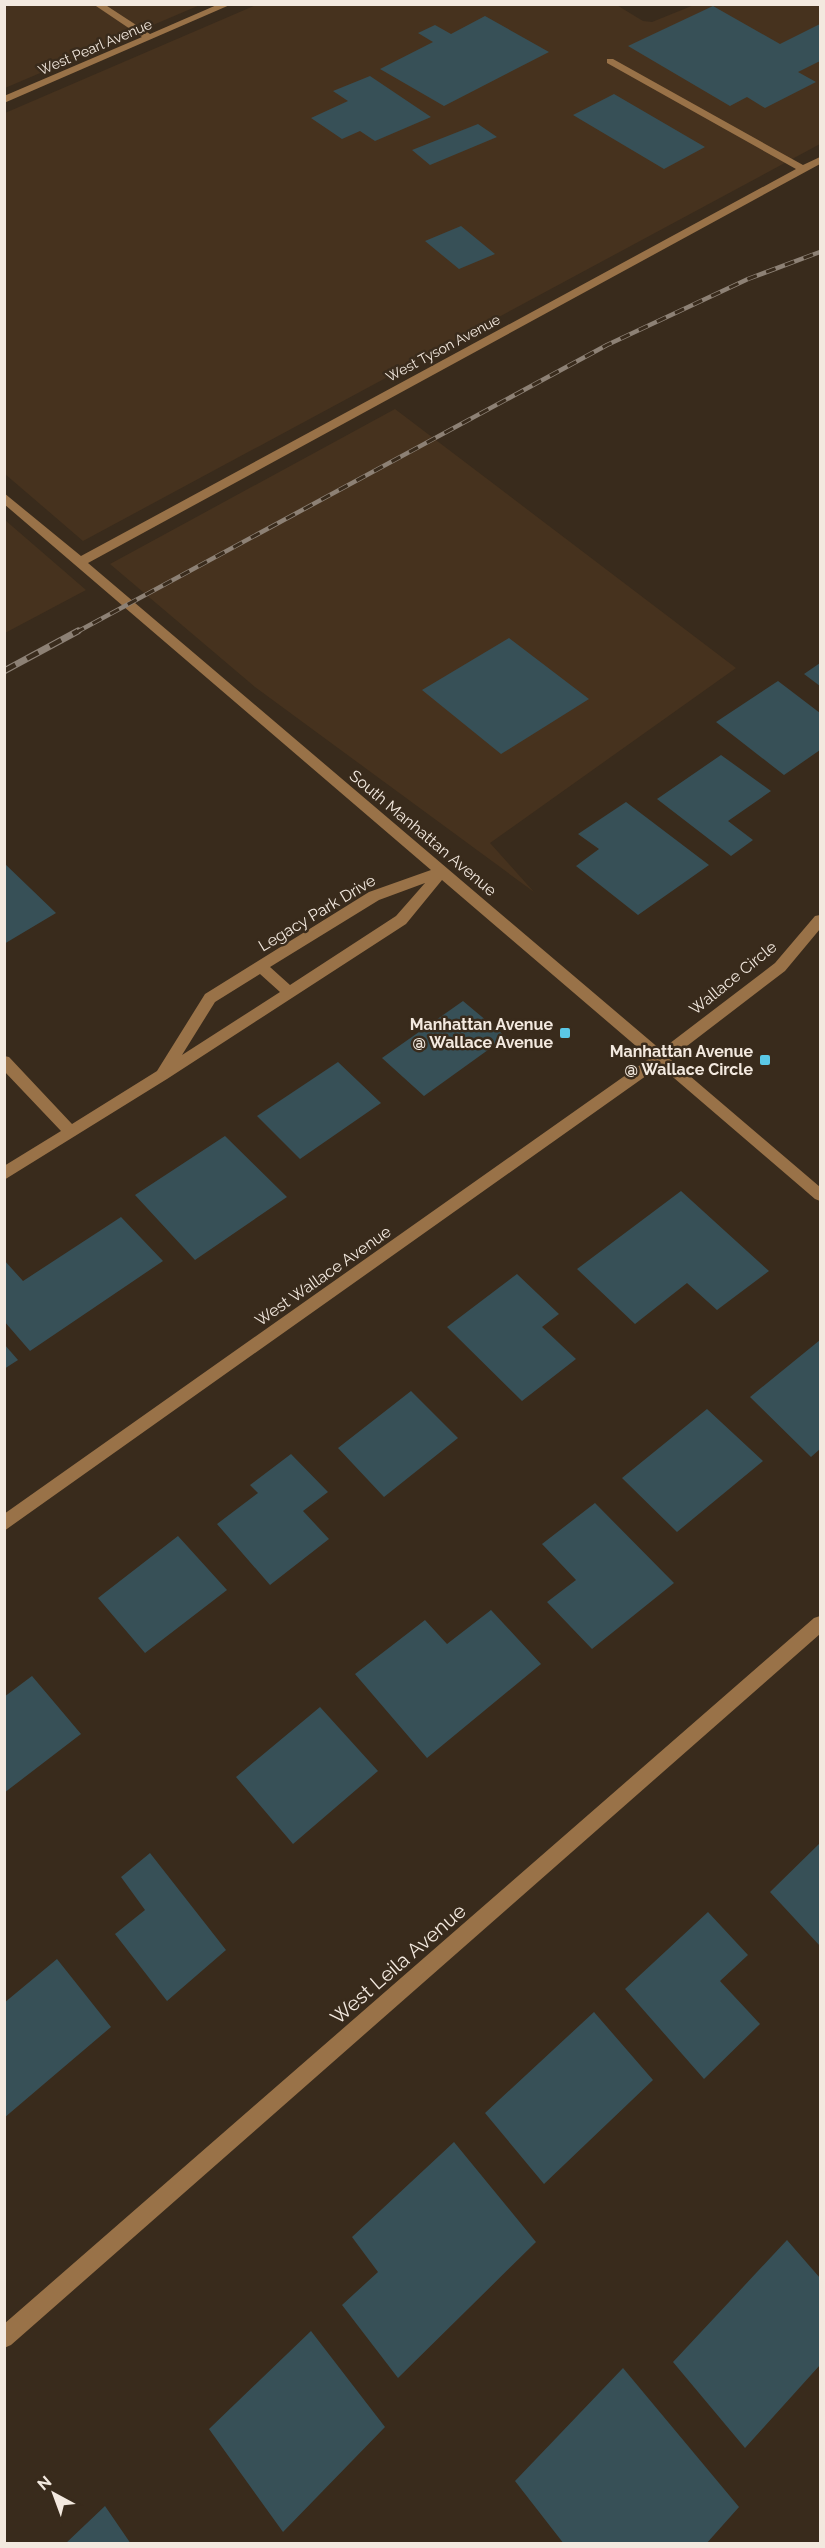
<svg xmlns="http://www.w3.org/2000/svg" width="825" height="2548" font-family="Raleway,sans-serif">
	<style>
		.built { fill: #46321e }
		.building { fill: #375057 }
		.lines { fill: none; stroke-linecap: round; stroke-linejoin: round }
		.minor { fill: #997248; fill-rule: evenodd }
		.rail-far1-casing { stroke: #8d8175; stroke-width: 4.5 }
		.rail-casing { stroke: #8d8175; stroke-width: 7 }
		.rail-far1 { stroke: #392b1c; stroke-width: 3; stroke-dasharray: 10; stroke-linecap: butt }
		.rail { stroke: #392b1c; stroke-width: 4.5; stroke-dasharray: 13; stroke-linecap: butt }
		.poi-dot { fill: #5bc8e6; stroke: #392b1c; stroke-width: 2 }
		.labels { text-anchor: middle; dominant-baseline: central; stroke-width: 5; stroke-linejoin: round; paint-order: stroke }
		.far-street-label { font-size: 14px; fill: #f3e9df; stroke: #392b1c }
		.street-label { font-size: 16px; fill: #f3e9df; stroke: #392b1c }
		.poi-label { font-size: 16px; font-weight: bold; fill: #f3e9df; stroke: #392b1c; text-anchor: end }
		.near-street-label { font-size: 20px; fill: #f3e9df; stroke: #392b1c }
	</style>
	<rect width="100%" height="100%" fill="#392b1c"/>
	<path class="built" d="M615,4L643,21L652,22L694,5H820V144L83,541L5,474V113L256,5Z
		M5,5H200L5,88Z
		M395,409L736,668L490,843L534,892L255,687L110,564Z
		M5,520L86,590L5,633Z"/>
	<path class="building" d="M713,6L780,44L820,24V61L798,72L816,82L765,108L747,97L730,106L628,46Z
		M485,16L549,52L444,106L380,69L433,42L418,33L435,25L451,34Z
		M370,76L431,117L375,141L360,131L342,139L311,118L348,101L333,91Z
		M614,94L705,147L664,169L573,115Z
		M478,124L497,137L430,165L412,150Z
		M461,226L495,254L459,269L425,241Z
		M509,638L589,699L501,754L422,690Z
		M820,663V686L804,674Z
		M778,681L820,713V750L784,775L716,722Z
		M721,755L771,791L728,821L753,840L731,856L657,799Z
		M626,802L709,865L638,915L576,866L599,849L578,834Z
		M4,863L56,913L4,944Z
		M463,1001L506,1037L424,1096L382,1058Z
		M338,1062L381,1103L300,1159L257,1116Z
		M225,1136L287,1197L195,1260L135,1195Z
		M681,1191L769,1271L717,1310L687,1283L635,1324L577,1269Z
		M121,1217L163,1261L30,1351L4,1321V1260L23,1281Z
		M517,1274L559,1314L542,1327L576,1359L522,1401L447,1327Z
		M820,1340V1449L811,1457L750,1397Z
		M4,1344L18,1360L4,1369Z
		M411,1391L458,1438L384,1497L338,1448Z
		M707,1409L763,1461L677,1532L622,1478Z
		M291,1454L328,1492L303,1511L329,1539L270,1585L217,1524L258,1493L250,1485Z
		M595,1503L674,1583L592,1649L547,1602L576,1580L542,1544Z
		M178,1536L227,1590L145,1653L98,1598Z
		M491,1610L541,1664L427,1758L355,1674L425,1620L447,1644Z
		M32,1676L81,1734L4,1793V1697Z
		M320,1707L378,1771L293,1844L236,1777Z
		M820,1843V1946L770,1892Z
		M150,1853L226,1950L167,2001L115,1934L145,1910L121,1877Z
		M708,1912L748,1955L720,1981L760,2024L704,2079L625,1989Z
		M57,1959L111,2027L4,2118V2003Z
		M594,2012L653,2080L544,2184L485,2113Z
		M454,2142L536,2242L398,2378L342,2305L378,2272L352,2237Z
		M787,2240L820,2278V2365L745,2448L673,2362Z
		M311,2331L385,2427L283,2532L209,2429Z
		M623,2368L739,2507L706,2544H564L515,2481Z
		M105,2506L131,2544H65Z"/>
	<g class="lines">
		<path class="minor" d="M93,4H104L150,34L219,4H232L4,103V96L142,37Z
			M607,59H613L803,165L820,157V164L88,563L661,1050L775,963L815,916L820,915V929L785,971L670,1059L820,1187V1201L815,1199L660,1066L4,1531V1514L650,1058L442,880L406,924L167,1079L4,1180V1166L61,1131L4,1071V1056L9,1057L72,1124L157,1071L205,994L369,892L431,870L4,504V493L81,556L796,169L607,63ZM425,883L396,916L290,985L270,967L379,900ZM260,974L280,992L182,1055L215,1002Z
			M820,1616V1634L11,2345L4,2348V2324L814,1618Z"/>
		<g class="rail-far1-casing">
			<path id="rail-far1" d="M75,633L607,345L748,279L820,252"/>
		</g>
		<g class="rail-casing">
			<path id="rail" d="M4,671L78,631"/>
		</g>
		<use href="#rail-far1" class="rail-far1"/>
		<use href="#rail" class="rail"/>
	</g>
	<g class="poi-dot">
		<rect x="559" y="1027" width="12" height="12" rx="3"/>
		<rect x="759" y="1054" width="12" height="12" rx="3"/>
	</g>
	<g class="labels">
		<g class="far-street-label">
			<text transform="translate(95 47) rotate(-23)">West Pearl Avenue</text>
			<text transform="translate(443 348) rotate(-28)">West Tyson Avenue</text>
		</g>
		<g class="street-label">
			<text transform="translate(423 833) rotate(40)">South Manhattan Avenue</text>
			<text transform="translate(317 913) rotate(-31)">Legacy Park Drive</text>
			<text transform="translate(733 978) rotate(-39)">Wallace Circle</text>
			<text transform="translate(323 1276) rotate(-35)">West Wallace Avenue</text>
		</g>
		<g class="poi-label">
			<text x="553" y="1024">Manhattan Avenue<tspan x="553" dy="18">@ Wallace Avenue</tspan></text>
			<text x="753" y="1051">Manhattan Avenue<tspan x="753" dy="18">@ Wallace Circle</tspan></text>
		</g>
		<g class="near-street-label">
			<text transform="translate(398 1964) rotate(-41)">West Leila Avenue</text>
		</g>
	</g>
	<rect width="825" height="2548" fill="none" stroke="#f3e9df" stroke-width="12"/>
	<g transform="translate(54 2494) rotate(319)" stroke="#392b1c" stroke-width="4.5" paint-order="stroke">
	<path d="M0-4.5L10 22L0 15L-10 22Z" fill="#f3e9df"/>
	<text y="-9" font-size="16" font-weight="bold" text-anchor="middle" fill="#f3e9df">N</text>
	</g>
</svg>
